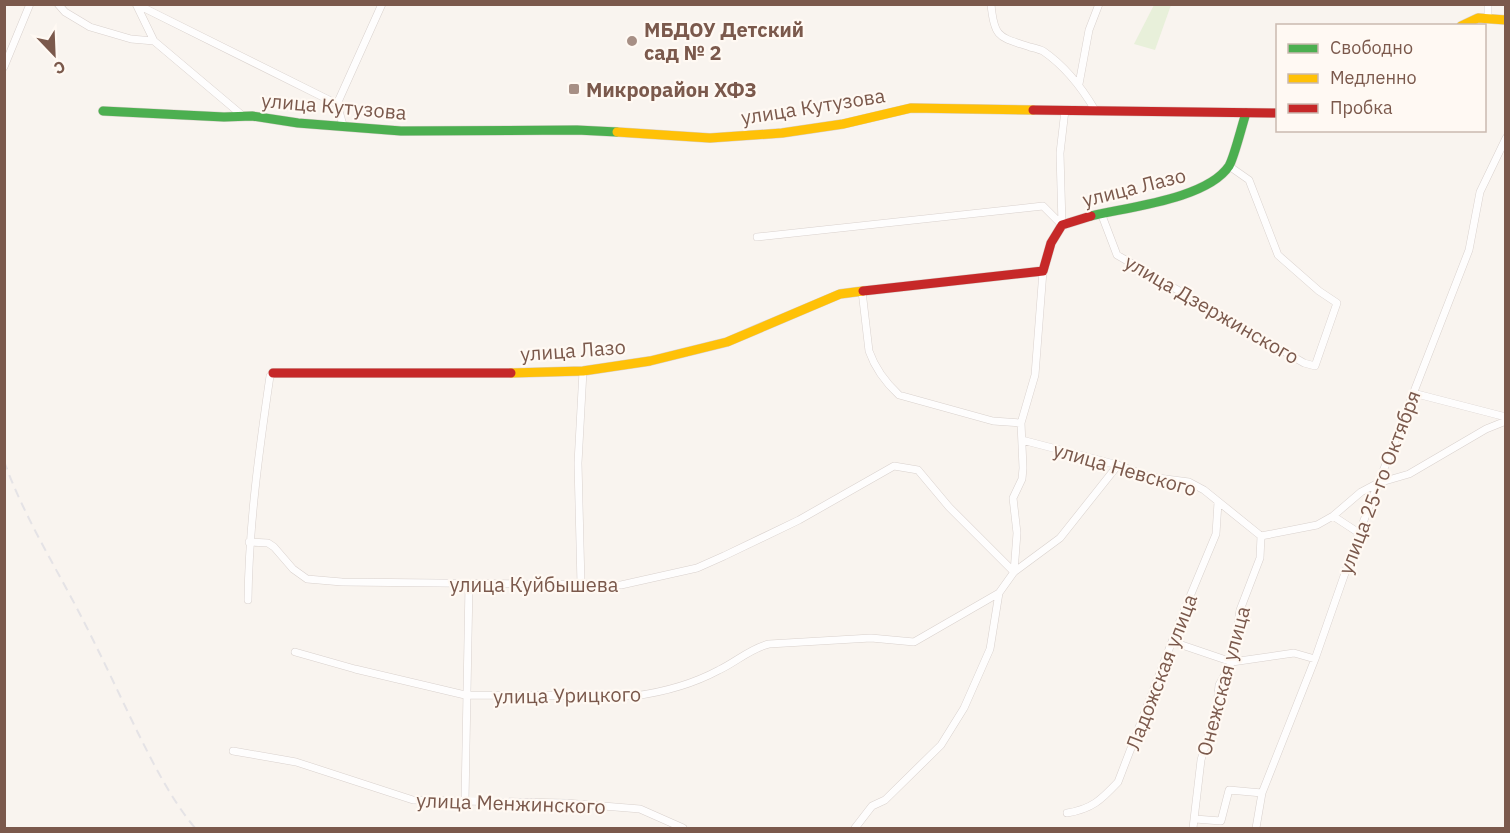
<svg xmlns="http://www.w3.org/2000/svg" width="1510" height="833" font-family="'IBM Plex Sans',sans-serif">
	<style>
		.green { fill: #e8f0da }
		.lines { fill: none; stroke-linecap: round; stroke-linejoin: round }
		.street-casing { stroke: #d9d1cd; stroke-width: 8 }
		.fast-casing { stroke: #d9d0cb; stroke-width: 10 }
		.slow-casing { stroke: #d9d0cb; stroke-width: 10 }
		.jam-casing { stroke: #d9d0cb; stroke-width: 10 }
		.street { stroke: #fefdfd; stroke-width: 7 }
		.fast { stroke: #4caf50; stroke-width: 9 }
		.slow { stroke: #ffc107; stroke-width: 9 }
		.jam { stroke: #c62828; stroke-width: 9 }
		.rail { stroke: #e5e3e6; stroke-width: 2; stroke-dasharray: 9 6; stroke-linecap: butt }
		.poi-dot { fill: #a78f85; stroke: #fff9f3; stroke-width: 2 }
		.labels { text-anchor: middle; dominant-baseline: central; stroke-width: 4.5; stroke-linejoin: round; paint-order: stroke }
		.poi-label { font-size: 20px; font-weight: bold; fill: #7b594c; stroke: #fff9f3; text-anchor: start }
		.street-label { font-size: 20px; fill: #7b594c; stroke: #fff9f3 }
	</style>
	<rect width="100%" height="100%" fill="#f9f4ef"/>
	<path class="green" d="M1154,5H1171L1155,50L1134,44Z"/>
	<g class="lines">
		<g class="street-casing">
			<path id="street" d="M58,4L65,12L90,27L131,39L154,41L243,116
				M136,4L337,104L343,125
				M136,4L154,41
				M991,4C994,39 1000,37 1030,47C1034,48 1039,49 1043,51C1065,66 1082,88 1095,110
				M1488,4V18
				M4,67L30,4
				M1079,84L1089,30L1099,4
				M337,104L382,4
				M1101,213L1117,255L1304,363L1315,366L1337,303L1319,291L1278,255L1249,180L1229,166
				M1062,225L1060,153L1065,110
				M757,237L1043,206L1062,225
				M862,291L869,351C875,368 886,383 899,395L993,421L1021,423
				M1413,393L1506,417
				M1022,440L1118,465L1150,477L1189,482L1204,490L1261,536L1317,525L1333,516L1361,492L1378,483L1409,474L1486,429L1506,421
				M1333,516L1359,533
				M249,542L268,543L274,547L293,569L307,579L342,582L621,585L697,568L724,556L799,520L894,466L918,470L949,507L1014,572
				M1014,572L1017,533L1013,498L1022,479L1023,468L1021,423L1035,375L1043,271
				M581,585L578,463L583,371
				M248,600C249,524 259,451 270,376L273,373
				M1173,642L1232,662L1294,653L1315,659
				M295,652L355,669L465,695L634,696C664,692 693,684 719,670C736,662 751,648 769,644L871,638L914,642L999,593
				M233,751L296,762L413,800L566,803L640,809L683,828
				M465,801L469,584
				M1067,813C1092,809 1101,800 1118,782L1181,618L1216,534L1218,502
				M1195,819L1221,821L1229,790L1262,793
				M855,828L872,806L885,800L941,745L964,708L990,649L999,593L1014,572L1060,538L1118,465
				M1193,828L1201,760L1217,705L1219,685L1232,662L1240,610L1260,558L1261,536
				M1256,828L1262,793L1315,659L1359,533L1469,250L1480,192L1506,138"/>
		</g>
		<g class="fast-casing">
			<path id="fast" d="M103,111L224,117L252,116L298,123L401,131L577,130L617,132
				M1091,216C1128,207 1207,199 1229,166C1234,158 1242,125 1246,113"/>
		</g>
		<g class="slow-casing">
			<path id="slow" d="M1461,26L1478,18L1506,20
				M617,132L710,138L782,133L843,124L911,108L1033,110
				M511,373L583,371L650,361L727,342L840,294L863,291"/>
		</g>
		<g class="jam-casing">
			<path id="jam" d="M1033,110L1278,113
				M863,291L1043,271L1051,243L1062,225L1091,216
				M273,373H511"/>
		</g>
		<use href="#street" class="street"/>
		<use href="#fast" class="fast"/>
		<use href="#slow" class="slow"/>
		<use href="#jam" class="jam"/>
		<path class="rail" d="M4,461C24,517 56,567 83,620C102,657 119,694 137,731C154,765 171,799 195,828"/>
	</g>
	<g class="poi-dot">
		<circle cx="632" cy="41" r="6"/>
		<rect x="568" y="83" width="12" height="12" rx="3"/>
	</g>
	<g class="labels">
		<g class="poi-label">
			<text x="644" y="29">МБДОУ Детский<tspan x="644" dy="23">сад № 2</tspan></text>
			<text x="586" y="89">Микрорайон ХФЗ</text>
		</g>
		<g class="street-label">
			<text transform="translate(334 106) rotate(5)">улица Кутузова</text>
			<text transform="translate(813 106) rotate(-9)">улица Кутузова</text>
			<text transform="translate(1134 187) rotate(-14)">улица Лазо</text>
			<text transform="translate(1212 309) rotate(30)">улица Дзержинского</text>
			<text transform="translate(573 350) rotate(-4)">улица Лазо</text>
			<text transform="translate(1125 469) rotate(16)">улица Невского</text>
			<text transform="translate(1379 482) rotate(-69)">улица 25-го Октября</text>
			<text x="534" y="584">улица Куйбышева</text>
			<text transform="translate(1161 672) rotate(-69)">Ладожская улица</text>
			<text transform="translate(1223 681) rotate(-75)">Онежская улица</text>
			<text transform="translate(567 695) rotate(-1)">улица Урицкого</text>
			<text transform="translate(511 803) rotate(2)">улица Менжинского</text>
		</g>
	</g>
	<rect width="1510" height="833" fill="none" stroke="#7b594c" stroke-width="12"/>
	<rect x="1276" y="24" width="210" height="108" fill="#fff9f3" stroke="#cab9b0" stroke-width="1.5"/>
	<rect x="1288" y="44" width="30" height="9" fill="#4caf50" stroke="#cab9b0" stroke-width="1.5"/>
	<text x="1330" y="54" font-size="18" fill="#7b594c">Свободно</text>
	<rect x="1288" y="74" width="30" height="9" fill="#ffc107" stroke="#cab9b0" stroke-width="1.5"/>
	<text x="1330" y="84" font-size="18" fill="#7b594c">Медленно</text>
	<rect x="1288" y="104" width="30" height="9" fill="#c62828" stroke="#cab9b0" stroke-width="1.5"/>
	<text x="1330" y="114" font-size="18" fill="#7b594c">Пробка</text>
	<g transform="translate(54 54) rotate(157)" stroke="#fff9f3" stroke-width="4.5" paint-order="stroke">
	<path d="M0-4.5L10 22L0 15L-10 22Z" fill="#7b594c"/>
	<text y="-9" font-size="16" font-weight="bold" text-anchor="middle" fill="#7b594c">С</text>
	</g>
</svg>
